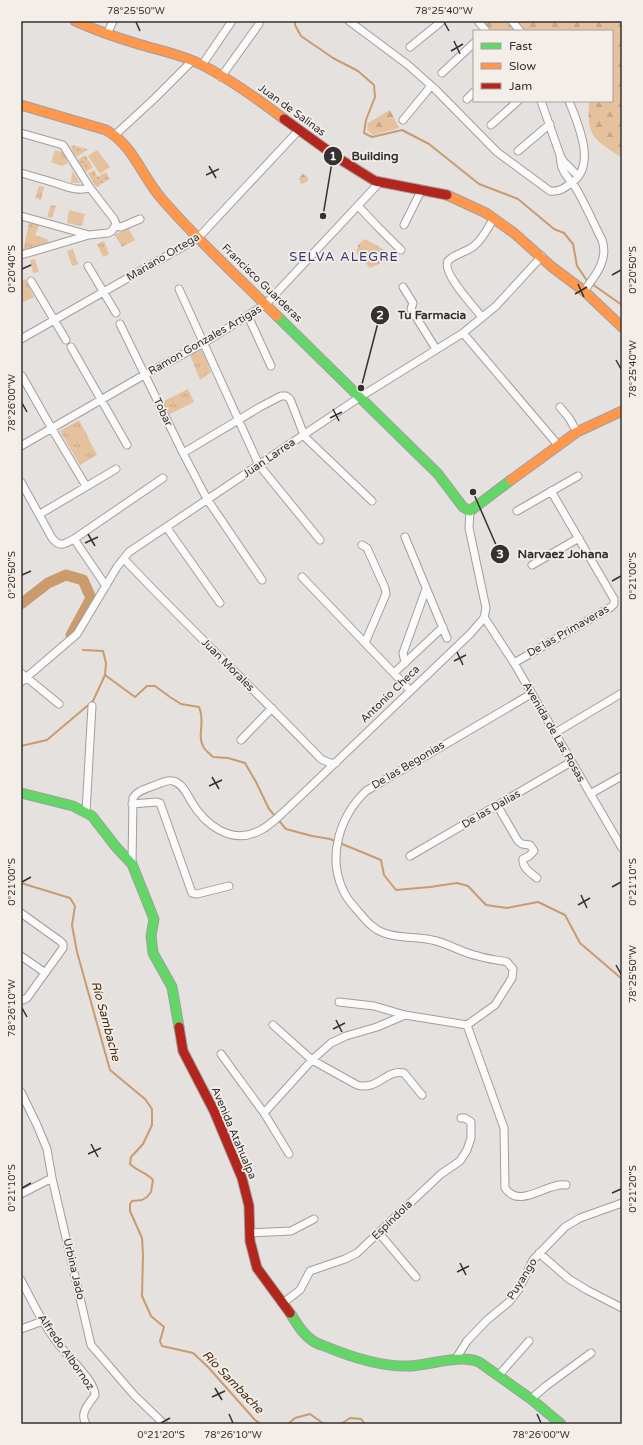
<svg xmlns="http://www.w3.org/2000/svg" width="643" height="1445" font-family="'Varela Round',sans-serif">
	<style>
		.grass { fill: url(#grass-tufts) }
		.forest { fill: url(#forest-firs) }
		.park { fill: url(#park-dots) }
		.garden { fill: #e5c19e }
		.lines { fill: none; stroke-linecap: round; stroke-linejoin: round }
		.stream { stroke: #c99b6d; stroke-width: 2 }
		.river { stroke: #c99b6d; stroke-width: 11 }
		.street-casing { stroke: #a19e9d; stroke-width: 9 }
		.fast-casing { stroke: #a19e9d; stroke-width: 11 }
		.slow-casing { stroke: #a19e9d; stroke-width: 11 }
		.jam-casing { stroke: #a19e9d; stroke-width: 11 }
		.street { stroke: #fbfafa; stroke-width: 7 }
		.fast { stroke: #63d668; stroke-width: 9 }
		.slow { stroke: #ff974d; stroke-width: 9 }
		.jam { stroke: #b3261e; stroke-width: 9 }
		.ticks { fill: none; stroke: #343130; stroke-width: 1.5 }
		.labels { text-anchor: middle; dominant-baseline: central; stroke-width: 3.5; stroke-linejoin: round; paint-order: stroke }
		.street-label { font-size: 11px; fill: #343130; stroke: #f4eee9 }
		.water-label { font-size: 12px; font-style: italic; fill: #462a0e; stroke: #f4eee9 }
		.quarter-label { font-size: 13px; letter-spacing: 1px; fill: #333873; stroke: #f4eee9 }
		.leader { fill: none; stroke: #343130; stroke-width: 1.5 }
		.callout-dot { fill: #343130; stroke: #f4eee9; stroke-width: 1.5 }
		.mark-label { font-size: 12px; text-anchor: middle; font-weight: bold; fill: #fff }
		.callout-label { font-size: 12px; text-anchor: middle; font-weight: bold; fill: #343130; stroke: #f4eee9; stroke-width: 3.5; stroke-linejoin: round; paint-order: stroke }
		.neatline { fill: none; stroke: #343130; stroke-width: 1.5 }
		.ticks-label { font-size: 10px; text-anchor: middle; fill: #343130 }
	</style>
	<defs>
		<pattern id="grass-tufts" width="24" height="20" patternUnits="userSpaceOnUse"><rect width="24" height="20" fill="#e5c19e"/><path d="M3 7l-1-3M5 7V3M7 7l1-3M15 17l-1-3M17 17v-4M19 17l1-3" fill="none" stroke="#c5a688"/></pattern>
		<pattern id="forest-firs" width="22" height="20" patternUnits="userSpaceOnUse"><rect width="22" height="20" fill="#e5c19e"/><path d="M5 1l3.5 6h-7zM16 11l3.5 6h-7z" fill="#c5a688"/></pattern>
		<pattern id="park-dots" width="8" height="8" patternUnits="userSpaceOnUse"><rect width="8" height="8" fill="#e5c19e"/><path d="M2 2h.1M6 6h.1" fill="none" stroke="#c5a688" stroke-width="1.8" stroke-linecap="round"/></pattern>
	</defs>
	<rect width="100%" height="100%" fill="#e4e1df"/>
	<path class="grass" d="M55,150L64,153L68,163L62,166L51,162Z
		M72,171L80,182L79,183H71Z
		M39,186L44,187L41,200L35,198Z
		M51,205L56,206L52,218L47,217Z
		M69,210L85,214L82,226L67,223Z
		M29,223L39,225L35,235L47,239L49,243L23,250Z
		M128,228L135,240L122,247L115,235Z
		M104,241L109,254L103,257L97,244Z
		M73,249L78,264L72,266L67,251Z
		M35,259L39,272L33,273L30,260Z
		M25,279L34,297L23,302L21,299V281Z
		M202,350L211,372L200,380L190,355Z
		M188,389L194,402L170,414L162,402Z
		M79,420L97,455L80,465L60,431Z"/>
	<path class="forest" d="M482,21H622V158C593,138 587,138 589,101H612V31H491Z
		M390,110L399,128L373,135L367,130L368,123Z
		M303,174L308,177V181L301,184L299,178Z
		M365,239L395,256L370,268L356,252L359,244Z"/>
	<path class="park" d="M71,145L88,149L77,157L73,152Z
		M85,155L93,167L86,172L78,160Z
		M94,170L98,177L106,172L110,179L96,187L88,173Z"/>
	<path class="garden" d="M97,150L110,167L100,174L88,156Z"/>
	<g class="lines">
		<path class="stream" d="M295,21V25L301,36L333,58L358,71L374,85L375,97L366,120L364,133L372,137L402,130L429,144L479,184L518,199L554,229L564,233L573,244L577,266L588,282
			M592,284L622,305
			M105,675L135,697L147,686H155L170,697L181,704L199,707C206,723 196,735 204,748C206,751 210,754 213,757L228,758L245,763L256,782L269,809L286,829L312,836L330,839L381,860L384,875L396,890L430,887L457,883L468,886L486,905L507,908L538,902L565,915L580,943L622,979
			M21,746L47,740L93,701L105,675L106,663L103,651L83,650
			M21,883L70,898L75,906L72,925L77,952L110,1070L145,1099L152,1109V1125L143,1144L131,1157L130,1164C137,1171 147,1173 153,1180L151,1192L147,1197L142,1200L132,1201L130,1204V1211L142,1238L143,1255L142,1296L151,1316L164,1327L160,1341L162,1346L193,1353L208,1367L255,1420L261,1424
			M288,1424L295,1418L310,1414L324,1424
			M341,1424L350,1418L361,1419L365,1424"/>
		<path class="river" d="M21,604L48,583L66,575L83,580L91,598L71,635"/>
		<g class="street-casing">
			<path id="street" d="M349,21L408,65L434,88L497,152L550,191C558,192 563,189 570,184C598,167 578,124 569,101
				M478,21L486,31
				M512,21L520,31
				M107,34L113,21
				M410,47L442,21
				M202,65L232,21
				M442,73L474,43
				M221,77L259,24
				M467,99L474,92
				M541,101L560,155L563,161L578,176
				M403,120L431,86
				M491,125L518,101
				M21,133L63,145L90,188
				M115,135L154,99L192,61
				M518,151L550,124
				M560,155C561,175 568,175 577,190C586,206 594,224 602,240C609,260 595,276 584,291
				M21,173C31,176 42,179 52,182C66,186 76,192 90,188L114,219L116,224L112,231L108,233L89,235L21,255
				M361,209L376,225L401,250
				M21,216L89,235
				M404,225L422,189
				M115,226L121,227L140,219
				M88,266L116,313
				M31,281L66,340
				M403,287L413,303L411,309L436,349
				M179,289L259,465L320,540
				M248,316L271,366
				M482,317C475,308 441,272 448,261C454,254 467,252 474,246C483,239 488,227 494,218
				M120,324L183,453L207,499L262,580
				M463,333L558,445
				M21,339L198,238L299,130
				M71,347L127,445
				M22,376L52,429L86,486
				M560,407L569,418L577,432
				M21,446L144,375L204,343L266,304L379,183
				M183,453L260,407L281,396H286L290,399L304,435L307,439L372,501
				M21,482L52,538C60,548 64,544 74,539L163,478
				M517,511L578,476
				M40,514L116,469
				M167,528L220,603
				M405,537L447,638
				M74,539L106,586
				M362,545L367,548L385,588L386,594L365,643
				M124,559C188,627 256,691 321,759L330,763H336
				M532,565L579,538
				M302,577L407,687
				M484,617L514,663L622,848
				M405,663L403,653L426,589
				M514,663L611,607L614,604V599L551,491
				M21,673L59,704
				M394,673L443,627
				M21,682L77,634L117,567L129,552L360,397L463,333L496,306L542,256
				M555,733L622,693
				M241,740L272,708
				M590,794L622,776
				M132,804L157,802L160,803L192,893L197,894L229,886
				M497,805L518,841L522,844L530,845L534,851L529,856L523,859C522,868 531,873 537,878
				M86,812L92,706
				M410,856L571,762
				M132,864L133,798C137,791 145,789 153,786C160,784 166,779 173,781C182,783 187,794 191,801C205,825 231,845 259,831C270,826 279,816 288,808L470,634L484,618L486,608L469,528L470,511
				M21,913L60,941L63,944V948L27,998L23,1000L21,999
				M21,956L44,972
				M339,1002L374,1006L405,1015
				M273,1025L312,1060L357,1085C378,1091 386,1069 404,1073L422,1095
				M467,1025L504,1128L505,1188C520,1210 547,1182 566,1185
				M221,1054L264,1113L289,1154
				M21,1092L37,1125L47,1149L52,1178L91,1345L134,1395L164,1424
				M264,1113L312,1060L331,1043L346,1036L377,1027L405,1015L467,1025L495,1005L512,978L513,969L507,962C498,960 487,959 478,956C462,953 448,943 432,940C416,936 400,939 384,933C372,929 365,919 357,910C352,904 346,898 343,890C327,856 340,816 366,791L531,694
				M21,1194L52,1178
				M250,1233L291,1231L314,1219
				M379,1233L416,1277
				M539,1253L569,1279L587,1290L622,1308
				M21,1280C34,1305 46,1331 65,1352C73,1362 95,1382 95,1395C89,1404 79,1413 86,1424
				M283,1303L300,1290L310,1271L345,1259L357,1253L441,1174L460,1161L467,1150L471,1138V1122L465,1118H461
				M21,1329L43,1321
				M455,1360L467,1341L487,1320L509,1302L519,1289L533,1260L565,1227L580,1218L622,1203
				M499,1375L529,1341
				M531,1399L546,1386L591,1353"/>
		</g>
		<g class="fast-casing">
			<path id="fast" d="M277,316L438,474L463,507L470,511L511,480
				M21,793L73,806L92,816L116,847L132,864L154,919L151,936L153,953L172,987L179,1027
				M290,1313C297,1323 302,1334 313,1341C317,1344 322,1345 327,1347C351,1357 383,1367 410,1366C431,1365 459,1354 479,1362L531,1399L561,1424"/>
		</g>
		<g class="slow-casing">
			<path id="slow" d="M75,21C95,30 115,37 135,43C157,50 181,54 202,65C230,79 259,100 284,119
				M21,105L106,130C133,145 142,176 161,198C197,240 238,277 277,316
				M447,195L486,213L514,233L552,267L584,291L622,327
				M511,480L577,432L622,411"/>
		</g>
		<g class="jam-casing">
			<path id="jam" d="M284,119L338,158L375,181L447,195
				M179,1027L183,1051L214,1111L242,1178L249,1206L250,1241L257,1268L290,1313"/>
		</g>
		<use href="#street" class="street"/>
		<use href="#fast" class="fast"/>
		<use href="#slow" class="slow"/>
		<use href="#jam" class="jam"/>
	</g>
	<path class="ticks" d="M136,22L140,31M444,22L449,31M454,41L460,54M451,51L463,44M209,166L216,178M206,175L219,169M22,269L31,265M612,275L621,270M578,284L584,297M575,294L587,287M616,360L621,369M22,403L27,412M333,409L339,421M330,418L342,412M88,534L95,546M85,543L98,537M22,575L31,571M612,581L621,576M457,652L463,665M454,661L466,655M212,777L219,789M209,786L222,780M22,882L31,877M612,887L621,882M581,895L587,908M578,905L590,898M616,965L621,974M22,1008L27,1017M336,1020L342,1032M333,1029L345,1023M91,1144L98,1157M88,1154L101,1148M22,1188L31,1183M612,1193L621,1189M460,1263L466,1275M457,1272L469,1266M215,1388L222,1400M212,1397L225,1391M229,1414L233,1423M537,1414L541,1423M161,1423L170,1418"/>
	<g class="labels">
		<g class="street-label">
			<text transform="translate(292 110) rotate(36)">Juan de Salinas</text>
			<text transform="translate(163 257) rotate(-31)">Mariano Ortega</text>
			<text transform="translate(262 283) rotate(44)">Francisco Guarderas</text>
			<text transform="translate(205 340) rotate(-30)">Ramon Gonzales Artigas</text>
			<text transform="translate(163 412) rotate(64)">Tobar</text>
			<text transform="translate(269 458) rotate(-34)">Juan Larrea</text>
			<text transform="translate(568 631) rotate(-30)">De las Primaveras</text>
			<text transform="translate(228 665) rotate(45)">Juan Morales</text>
			<text transform="translate(390 694) rotate(-44)">Antonio Checa</text>
			<text transform="translate(554 732) rotate(60)">Avenida de Las Rosas</text>
			<text transform="translate(408 765) rotate(-31)">De las Begonias</text>
			<text transform="translate(491 809) rotate(-30)">De las Dalias</text>
			<text transform="translate(234 1133) rotate(67)">Avenida Atahualpa</text>
			<text transform="translate(392 1220) rotate(-44)">Espíndola</text>
			<text transform="translate(74 1269) rotate(77)">Urbina Jado</text>
			<text transform="translate(522 1279) rotate(-58)">Puyango</text>
			<text transform="translate(66 1352) rotate(55)">Alfredo Albornoz</text>
		</g>
		<g class="water-label">
			<text transform="translate(106 1021) rotate(75)">Río Sambache</text>
			<text transform="translate(233 1382) rotate(46)">Río Sambache</text>
		</g>
		<g class="quarter-label">
			<text x="344" y="257">SELVA ALEGRE</text>
		</g>
	</g>
	<path class="leader" d="M323 216L333 156M361 388L380 315M473 492L500 554"/>
	<g class="callout-dot">
		<circle cx="323" cy="216" r="4"/>
		<circle cx="361" cy="388" r="4"/>
		<circle cx="473" cy="492" r="4"/>
		<circle cx="333" cy="156" r="10"/>
		<circle cx="380" cy="315" r="10"/>
		<circle cx="500" cy="554" r="10"/>
	</g>
	<g class="mark-label">
		<text x="333" y="160">1</text>
		<text x="380" y="319">2</text>
		<text x="500" y="558">3</text>
	</g>
	<g class="callout-label">
		<text x="375" y="160">Building</text>
		<text x="432" y="319">Tu Farmacia</text>
		<text x="563" y="558">Narvaez Johana</text>
	</g>
	<rect width="643" height="1445" fill="none" stroke="#f4eee9" stroke-width="44"/>
	<rect x="473" y="30" width="140" height="72" fill="#f4eee9" stroke="#a7a29f"/>
	<rect x="481" y="43" width="20" height="6" fill="#63d668" stroke="#a7a29f"/>
	<text x="509" y="50" font-size="12" fill="#343130">Fast</text>
	<rect x="481" y="63" width="20" height="6" fill="#ff974d" stroke="#a7a29f"/>
	<text x="509" y="70" font-size="12" fill="#343130">Slow</text>
	<rect x="481" y="83" width="20" height="6" fill="#b3261e" stroke="#a7a29f"/>
	<text x="509" y="90" font-size="12" fill="#343130">Jam</text>
	<rect x="22" y="22" width="599" height="1401" class="neatline"/>
	<g class="ticks-label">
		<text x="136" y="14">78°25'50"W</text>
		<text x="444" y="14">78°25'40"W</text>
		<text transform="translate(11 269) rotate(-90)" y="4">0°20'40"S</text>
		<text transform="translate(632 270) rotate(-90)" y="4">0°20'50"S</text>
		<text transform="translate(632 369) rotate(-90)" y="4">78°25'40"W</text>
		<text transform="translate(11 403) rotate(-90)" y="4">78°26'00"W</text>
		<text transform="translate(11 575) rotate(-90)" y="4">0°20'50"S</text>
		<text transform="translate(632 576) rotate(-90)" y="4">0°21'00"S</text>
		<text transform="translate(11 882) rotate(-90)" y="4">0°21'00"S</text>
		<text transform="translate(632 882) rotate(-90)" y="4">0°21'10"S</text>
		<text transform="translate(632 974) rotate(-90)" y="4">78°25'50"W</text>
		<text transform="translate(11 1008) rotate(-90)" y="4">78°26'10"W</text>
		<text transform="translate(11 1188) rotate(-90)" y="4">0°21'10"S</text>
		<text transform="translate(632 1189) rotate(-90)" y="4">0°21'20"S</text>
		<text x="161" y="1438">0°21'20"S</text>
		<text x="233" y="1438">78°26'10"W</text>
		<text x="541" y="1438">78°26'00"W</text>
	</g>
</svg>
